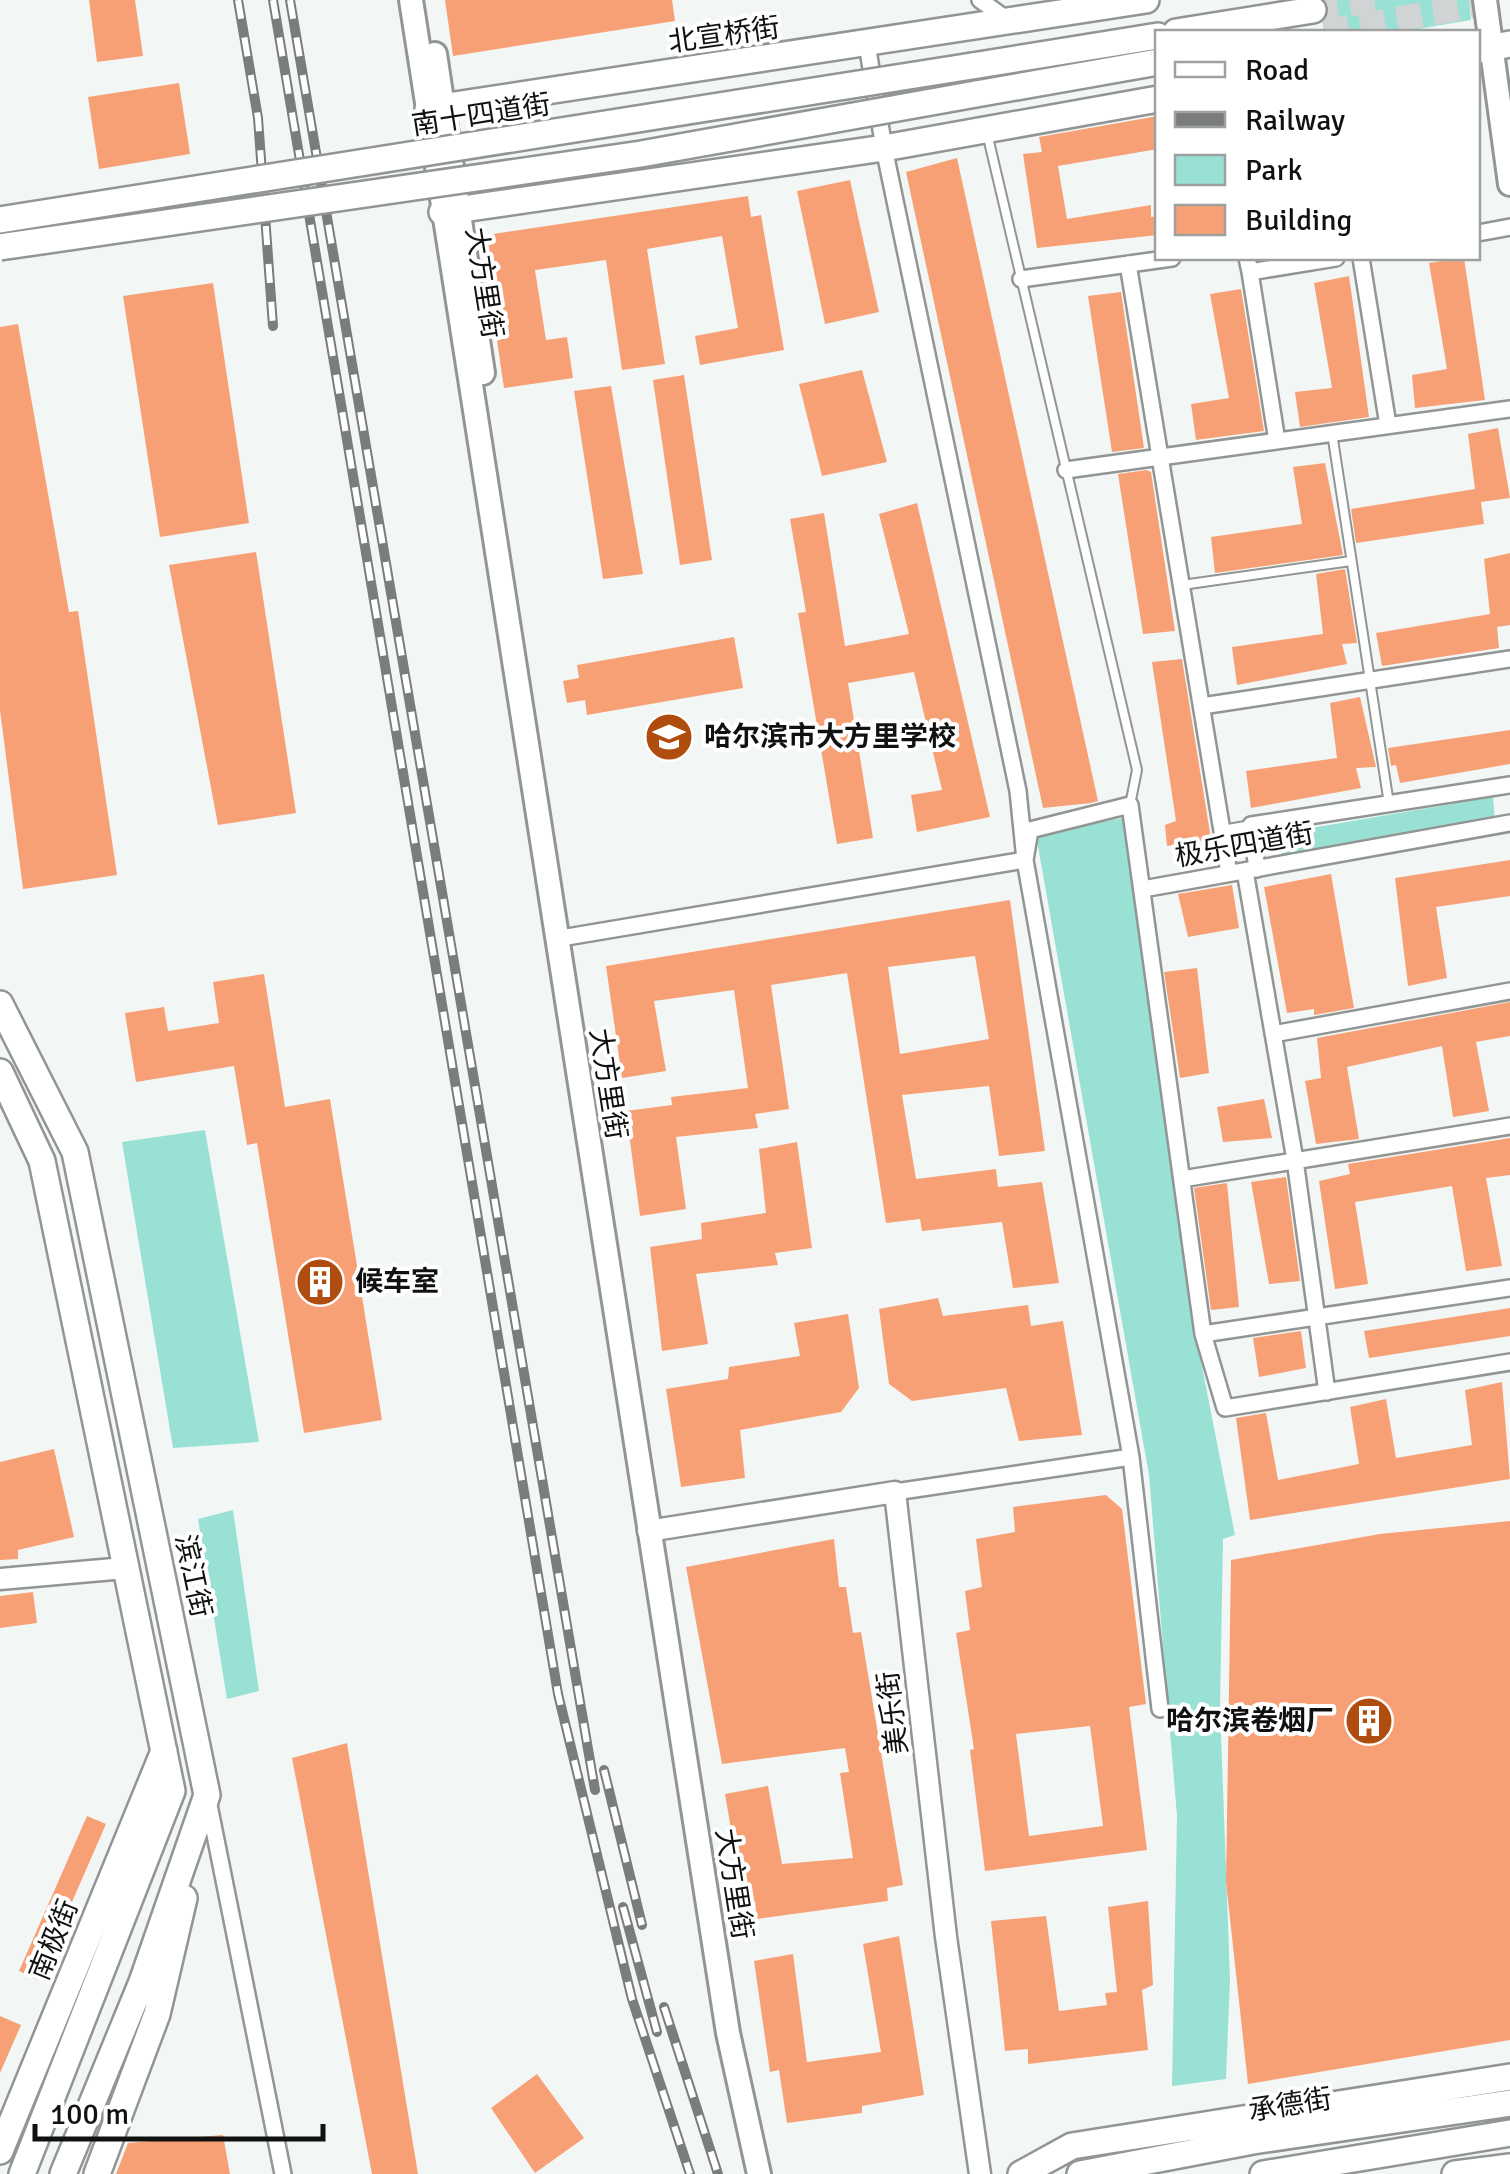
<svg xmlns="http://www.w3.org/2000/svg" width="1510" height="2174" font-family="Signika,'Noto Sans SC',sans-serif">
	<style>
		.green { fill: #99e1d4 }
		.building { fill: #f8a075; fill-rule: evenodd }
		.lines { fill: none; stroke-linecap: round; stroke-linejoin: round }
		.primary-tunnel { stroke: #d0d4d4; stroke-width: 25; stroke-dasharray: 25 12; stroke-linecap: butt }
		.service-casing { stroke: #919594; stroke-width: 12 }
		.minor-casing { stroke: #919594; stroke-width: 20 }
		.tertiary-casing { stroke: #919594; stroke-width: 25 }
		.secondary-casing { stroke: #919594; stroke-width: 28 }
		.primary-casing { stroke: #919594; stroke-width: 30 }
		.trunk-casing { stroke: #919594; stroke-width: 30 }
		.service { stroke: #fff; stroke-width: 8 }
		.minor { stroke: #fff; stroke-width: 15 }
		.tertiary { stroke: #fff; stroke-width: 20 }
		.secondary { stroke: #fff; stroke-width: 22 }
		.primary { stroke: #fff; stroke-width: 25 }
		.trunk { stroke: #fff; stroke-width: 25 }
		.rail-casing { stroke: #7a7d7c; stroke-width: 10 }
		.rail { stroke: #fff; stroke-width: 6; stroke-dasharray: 19; stroke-linecap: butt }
		.primary-bridge-casing { stroke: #919594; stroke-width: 30; stroke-linecap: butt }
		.primary-bridge { stroke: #fff; stroke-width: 25 }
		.labels { text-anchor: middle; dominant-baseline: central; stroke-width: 8; stroke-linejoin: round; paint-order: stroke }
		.street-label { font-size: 28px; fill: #101111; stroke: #fff }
		.poi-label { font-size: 28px; font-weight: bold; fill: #101111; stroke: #fff; text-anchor: start }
	</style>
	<rect width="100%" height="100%" fill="#f2f7f6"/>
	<path class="green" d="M1324,0H1469L1471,20L1400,32H1329Z
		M1493,797L1495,823L1282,856L1276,834Z
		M1123,818L1197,1341L1235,1535L1223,1539L1220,1707L1230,1979L1226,2079L1172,2086L1177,1816L1149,1475L1036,835Z
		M205,1130L259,1442L173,1448L122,1142Z
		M233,1510L259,1691L227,1699L198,1519Z"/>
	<path class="building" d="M89,0H135L143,56L97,62Z
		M445,0H672L675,21L453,56Z
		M179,83L190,154L99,169L88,97Z
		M1158,116V149L1058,166L1067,219L1151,205V217L1158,216V235L1037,248L1023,154L1042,152L1039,137Z
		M957,158L1098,801L1091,803L1043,808L906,172Z
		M850,180L879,312L825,324L797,191Z
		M748,196L751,217L761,215L784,350L700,365L695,336L738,328L722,236L647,249L665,364L622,370L606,260L535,270L546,340L567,337L573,378L504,388L483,246L491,245L493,234Z
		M1464,258L1485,400L1415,408L1412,375L1447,369L1429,263Z
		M1349,276L1369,417L1300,427L1295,392L1332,388L1314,283Z
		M213,283L249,523L160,537L123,296Z
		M1241,289L1264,431L1196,440L1191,404L1229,398L1210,294Z
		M1121,292L1144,448L1112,452L1088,296Z
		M18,324L69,612L78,611L117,875L23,889L0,710V327Z
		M862,370L887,462L822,476L799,384Z
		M684,375L712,560L680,565L653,380Z
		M611,386L643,574L603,579L574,391Z
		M1498,428L1510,498L1481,502L1484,524L1356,543L1351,509L1475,489L1468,434Z
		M1325,463L1343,555L1215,573L1211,537L1302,524L1293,467Z
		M1147,470L1151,472L1175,631L1143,634L1118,474Z
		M917,503L990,817L917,832L911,795L942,790L914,672L848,683L873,838L837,844L798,613L806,612L790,519L824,513L845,646L909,634L879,514Z
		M256,552L296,813L218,825L169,565Z
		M1510,553V625L1497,627L1499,648L1382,666L1376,633L1490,614L1484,559Z
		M1345,569L1357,643L1342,644L1347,664L1237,685L1232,647L1323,634L1316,574Z
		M734,637L743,688L587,715L585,700L567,703L563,681L579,678L577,665Z
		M1182,659L1211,839L1167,846L1165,825L1176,821L1152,662Z
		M1360,697L1376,767L1356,768L1361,788L1251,808L1246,771L1337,758L1330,703Z
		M1510,730V764L1400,783L1396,765L1391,766L1388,748Z
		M1510,860V896L1436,907L1447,978L1408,986L1395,878Z
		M1331,874L1354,1008L1314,1015V1009L1287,1013L1264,887Z
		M1232,885L1239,928L1188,937L1178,894Z
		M1010,900L1045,1151L999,1156L989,1086L902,1095L916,1179L996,1169L998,1187L1042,1182L1059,1283L1013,1288L1002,1222L922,1231L920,1219L886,1223L847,973L771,985L789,1109L755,1114L758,1128L676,1137L686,1209L640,1216L626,1111L672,1105L671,1097L748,1088L734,990L654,1001L666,1071L622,1078L606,966ZM975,956L989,1039L900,1054L888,967Z
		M1197,968L1209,1073L1180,1078L1164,972Z
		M264,974L285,1107L330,1099L382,1420L304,1433L257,1143L247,1145L234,1066L136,1082L125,1013L164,1007L168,1031L219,1023L213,982Z
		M1510,1002V1036L1476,1042L1489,1111L1453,1117L1442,1046L1347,1067L1359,1139L1316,1144L1305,1081L1321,1078L1317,1038Z
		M1264,1099L1272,1138L1223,1142L1217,1107Z
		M1510,1138V1175L1486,1178L1502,1266L1466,1271L1452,1186L1355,1202L1368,1284L1335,1289L1319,1181L1350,1174L1348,1164Z
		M797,1142L812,1248L775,1253L778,1265L696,1274L708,1344L662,1351L650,1247L702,1239L701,1223L766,1213L759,1149Z
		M1286,1177L1300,1281L1269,1284L1251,1182Z
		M1227,1183L1239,1307L1211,1310L1194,1188Z
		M938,1298L943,1316L1028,1305L1031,1326L1063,1321L1082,1435L1019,1441L1006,1388L912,1401L889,1384L879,1309Z
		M1510,1308V1336L1369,1358L1364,1331Z
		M848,1314L859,1388L841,1412L740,1430L745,1478L681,1487L666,1389L728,1379L729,1367L800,1356L794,1323Z
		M1301,1331L1306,1368L1259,1377L1253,1338Z
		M1502,1382L1510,1479L1250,1520L1236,1418L1266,1413L1278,1480L1359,1464L1350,1407L1386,1399L1396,1458L1472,1445L1465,1390Z
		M54,1449L74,1537L18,1550V1559L0,1560V1462Z
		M1106,1495L1122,1509L1146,1704L1129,1707L1147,1850L985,1871L970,1750L974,1749L956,1633L970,1630L965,1591L982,1587L976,1539L1015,1532L1013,1507ZM1090,1726L1103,1826L1029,1836L1016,1734Z
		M1510,1521V2040L1248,2084L1226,1882L1231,1560L1380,1534Z
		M834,1539L839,1587H846L853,1633L861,1632L903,1885L887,1888L888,1901L757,1919L755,1901L744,1904L725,1794L768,1786L782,1864L853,1858L840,1773L849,1772L845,1748L722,1764L686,1567Z
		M33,1592L37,1623L0,1628V1596Z
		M347,1743L418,2174H372L292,1758Z
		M87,1816L106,1824L38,1980L19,1971Z
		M1148,1901L1153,1985L1142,1990L1148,2050L1028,2064V2049L1005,2051L991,1921L1046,1916L1059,2011L1107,2005L1105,1993L1117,1992L1108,1907Z
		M899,1936L924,2095L862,2106V2113L787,2123L779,2070L770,2072L754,1961L793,1954L807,2062L881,2052L863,1944Z
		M0,2016L21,2025L0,2073Z
		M537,2074L584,2138L535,2173L491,2108Z
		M223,2135L230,2174H116L128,2143Z"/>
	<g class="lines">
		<path class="primary-tunnel" d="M1313,10L1375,0
			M1324,32L1505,0"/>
		<g class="service-casing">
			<path id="service" d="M987,133L1137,770L1130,805
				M1332,433L1389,804
				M1182,585L1351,561
				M1222,830L1251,825"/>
		</g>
		<g class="minor-casing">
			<path id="minor" d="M980,0L1009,21
				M867,44L884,148L1018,791L1025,860L1131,1457L1160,1709
				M1478,233L1510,227
				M1247,258L1250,272L1336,258
				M1361,258L1388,425
				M1128,264L1229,873
				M1250,272L1277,441
				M1021,279L1172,258
				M1066,470L1510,409
				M1202,706L1510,659
				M1257,869L1251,825L1510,785
				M1245,871L1295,1160L1327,1392
				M1143,889L1510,823
				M555,939L1025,860L1030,830L1130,805L1203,1334L1225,1408L1510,1362
				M1273,1034L1510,991
				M1182,1179L1510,1126
				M1203,1334L1510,1288
				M895,1492L1131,1457
				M208,1800L283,2174"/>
		</g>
		<g class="tertiary-casing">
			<path id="tertiary" d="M648,1531L895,1492L946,1937L980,2174
				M0,1579L125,1568"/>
		</g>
		<g class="secondary-casing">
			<path id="secondary" d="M411,0L728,2033L759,2174
				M1485,0L1510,184
				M435,54L483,373"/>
		</g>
		<g class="primary-casing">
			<path id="primary" d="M1176,32L1313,10
				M1478,50L1510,44
				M972,66L1158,36
				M976,94L1158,62
				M428,109L1146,0
				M442,212L884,148L1158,99
				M0,1004L75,1152L207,1795L142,1982L63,2174
				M0,1072L42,1161L172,1791L22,2174
				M0,2151L164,1751
				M97,2174L157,2014L184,1898"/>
		</g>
		<g class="trunk-casing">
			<path id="trunk" d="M1021,2174L1072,2146L1510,2077
				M1080,2174L1253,2141L1510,2103
				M1263,2174L1510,2133
				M1455,2174L1510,2167"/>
		</g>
		<use href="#service" class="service"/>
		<use href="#minor" class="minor"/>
		<use href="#tertiary" class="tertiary"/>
		<use href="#secondary" class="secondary"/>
		<use href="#primary" class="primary"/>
		<use href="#trunk" class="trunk"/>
		<g class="rail-casing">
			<path id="rail" d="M238,0L258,118L273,326
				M273,0L558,1694L632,1999L690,2174
				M290,0L595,1790
				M604,1770L642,1925
				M623,1907L657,2032
				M664,2007L718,2174"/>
		</g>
		<use href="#rail" class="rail"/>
		<g class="primary-bridge-casing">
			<path id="primary-bridge" d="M0,220L972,66
				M0,247L641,154L976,94"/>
		</g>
		<use href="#primary-bridge" class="primary-bridge"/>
	</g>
	<defs>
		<g id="school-disc" transform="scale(2.5)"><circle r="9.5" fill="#af4d0e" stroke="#fff"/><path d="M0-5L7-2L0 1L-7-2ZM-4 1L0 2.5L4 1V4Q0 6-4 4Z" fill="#fff"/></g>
		<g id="building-disc" transform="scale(2.5)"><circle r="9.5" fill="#af4d0e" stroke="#fff"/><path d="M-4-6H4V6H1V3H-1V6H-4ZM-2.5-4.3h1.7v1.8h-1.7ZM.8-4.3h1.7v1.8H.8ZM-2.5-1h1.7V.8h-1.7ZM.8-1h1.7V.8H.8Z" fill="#fff"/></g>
	</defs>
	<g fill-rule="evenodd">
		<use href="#school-disc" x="669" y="737"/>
		<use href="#building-disc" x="320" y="1282"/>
		<use href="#building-disc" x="1369" y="1721"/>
	</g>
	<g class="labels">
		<g class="street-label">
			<text transform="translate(724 35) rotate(-8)">北宣桥街</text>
			<text transform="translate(481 115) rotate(-9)">南十四道街</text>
			<text transform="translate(484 283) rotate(81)">大方里街</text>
			<text transform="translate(1244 845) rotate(-10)">极乐四道街</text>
			<text transform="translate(608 1084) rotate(81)">大方里街</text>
			<text transform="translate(193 1576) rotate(78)">滨江街</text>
			<text transform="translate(893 1713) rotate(-97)">美乐街</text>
			<text transform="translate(734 1884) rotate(81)">大方里街</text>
			<text transform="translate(54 1940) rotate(-68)">南极街</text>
			<text transform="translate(1290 2105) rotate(-9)">承德街</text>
		</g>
		<g class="poi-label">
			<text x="704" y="737">哈尔滨市大方里学校</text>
			<text x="355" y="1282">候车室</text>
			<text x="1334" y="1721" text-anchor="end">哈尔滨卷烟厂</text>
		</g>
	</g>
	<rect x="1155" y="30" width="325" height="230" fill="#ffffff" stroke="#9fa0a0" stroke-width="2.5"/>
	<rect x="1175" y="62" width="50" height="15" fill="#ffffff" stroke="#9fa0a0" stroke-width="2.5"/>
	<text x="1245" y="80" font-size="30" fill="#101111">Road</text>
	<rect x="1175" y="112" width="50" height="15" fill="#7a7d7c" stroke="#9fa0a0" stroke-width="2.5"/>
	<text x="1245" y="130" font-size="30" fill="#101111">Railway</text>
	<rect x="1175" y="155" width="50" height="30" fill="#99e1d4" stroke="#9fa0a0" stroke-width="2.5"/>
	<text x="1245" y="180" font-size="30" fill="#101111">Park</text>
	<rect x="1175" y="205" width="50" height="30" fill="#f8a075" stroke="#9fa0a0" stroke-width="2.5"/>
	<text x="1245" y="230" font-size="30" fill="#101111">Building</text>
	<path d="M35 2124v15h288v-15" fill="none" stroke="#101111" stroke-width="5"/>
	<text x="50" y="2124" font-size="30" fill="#101111" stroke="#ffffff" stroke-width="8" paint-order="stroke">100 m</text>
</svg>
